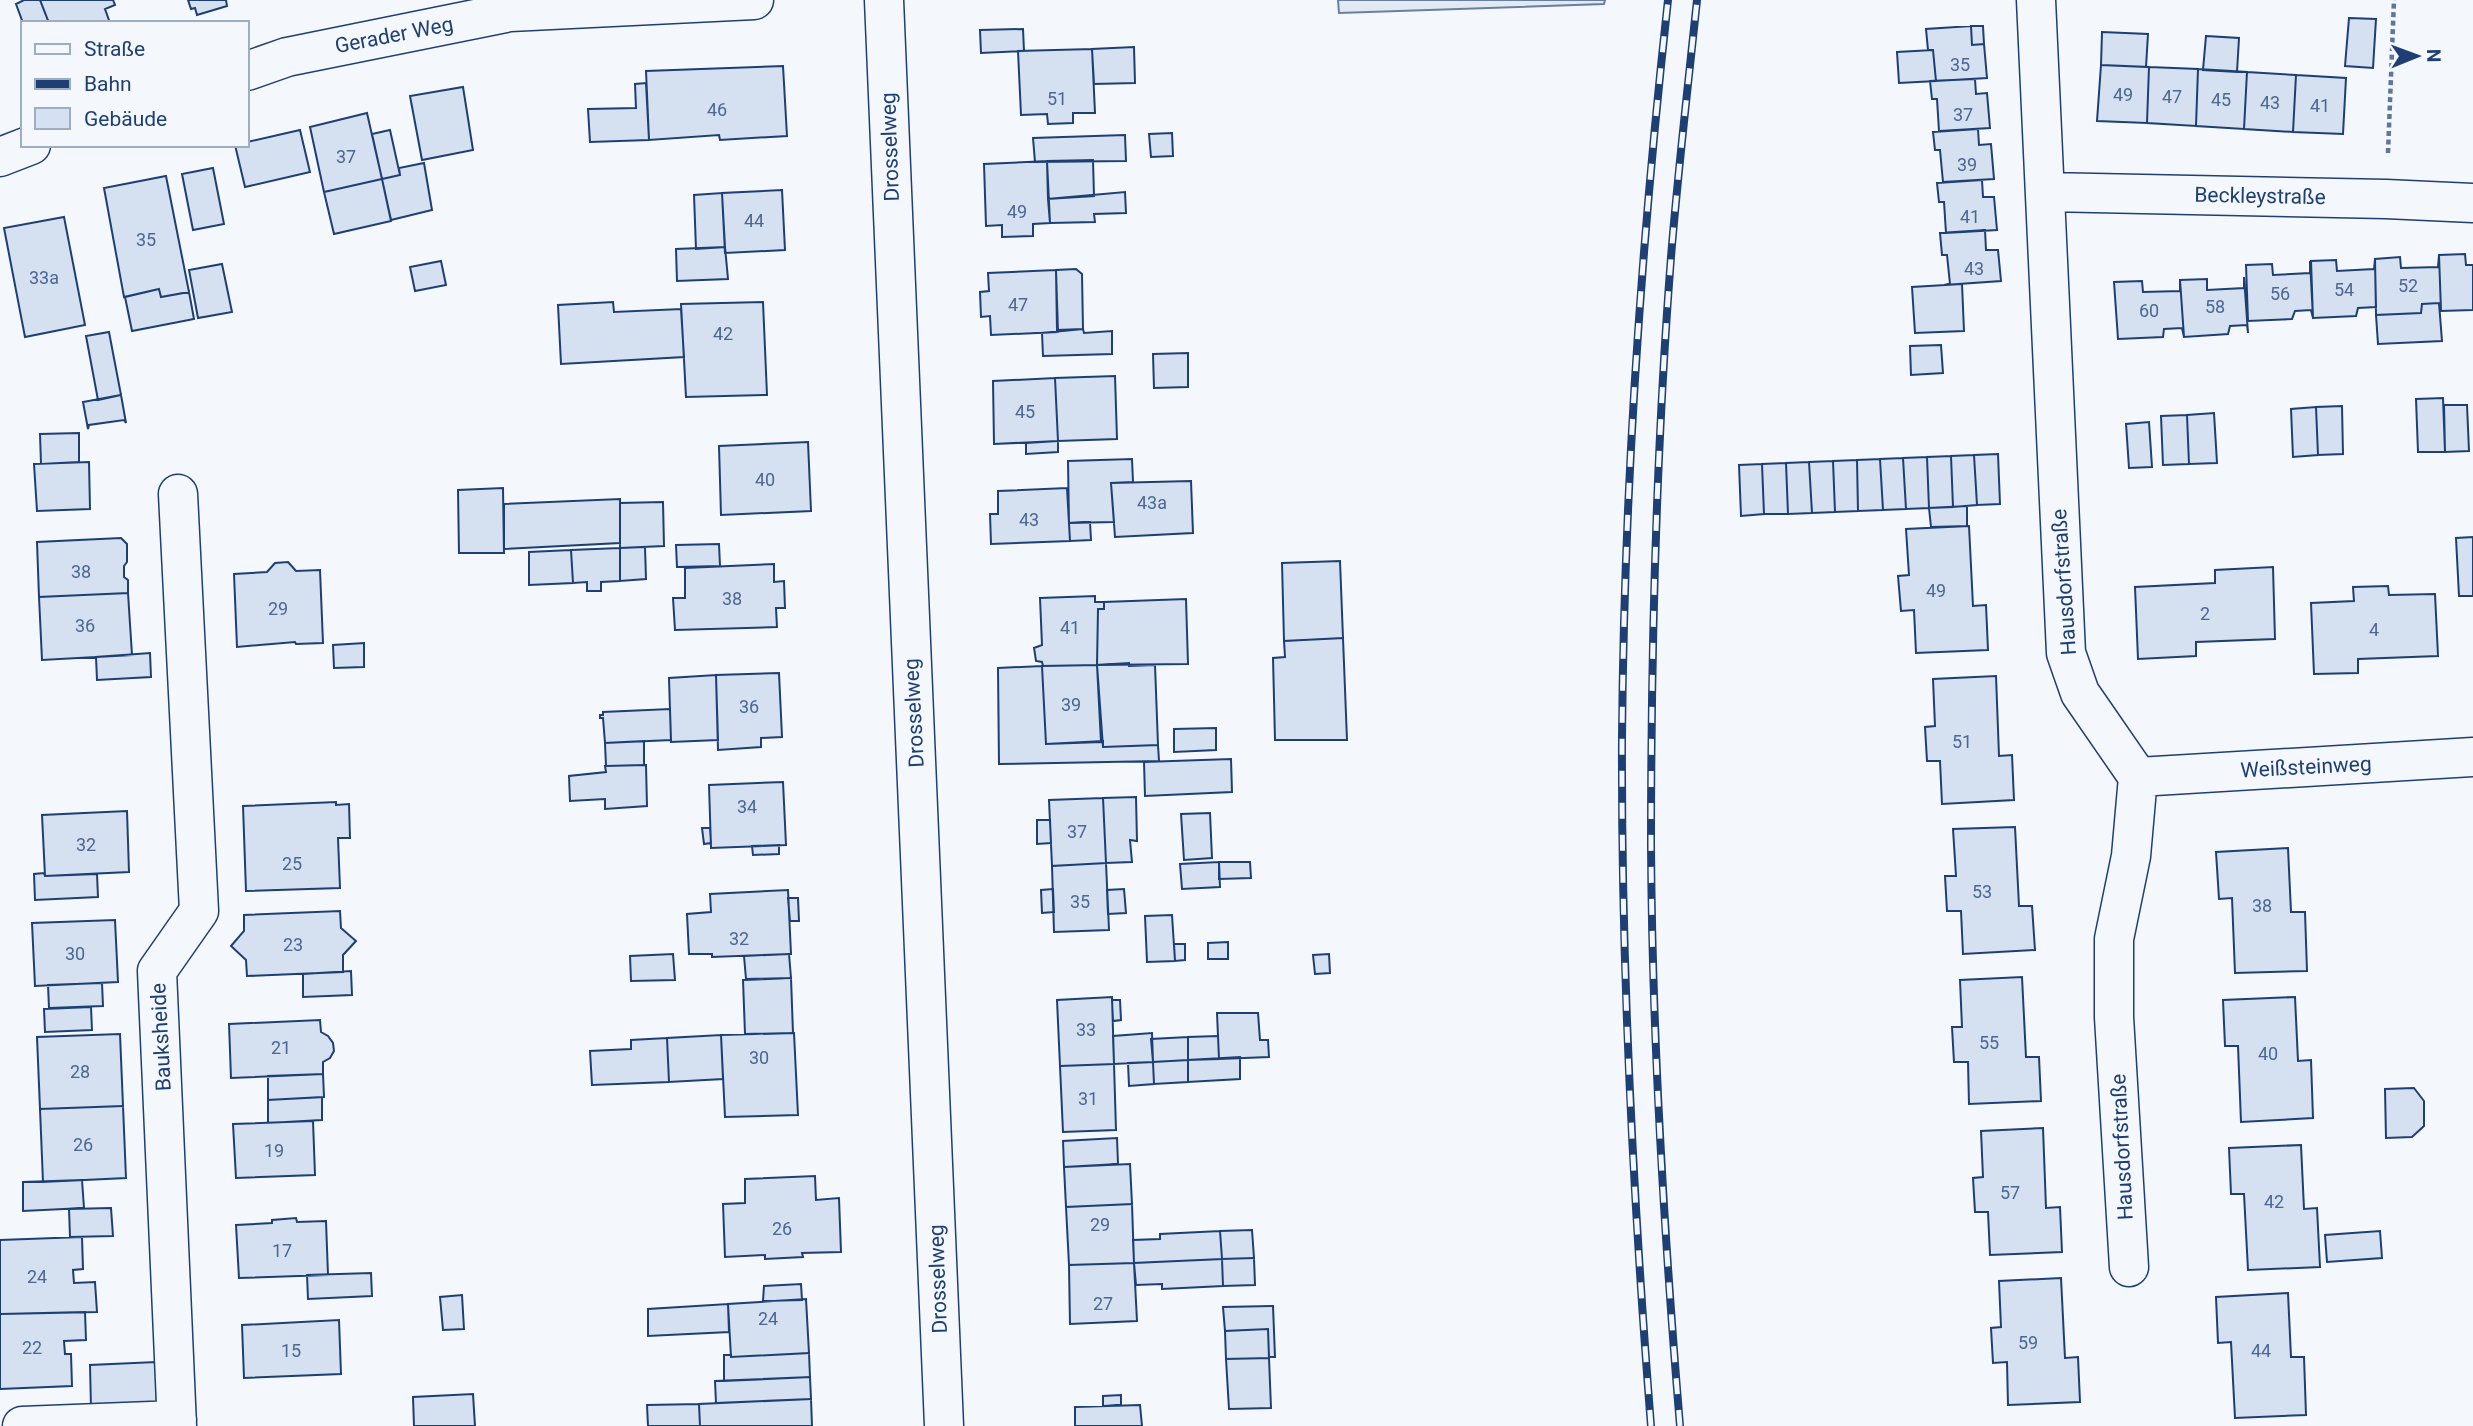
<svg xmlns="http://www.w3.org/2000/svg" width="2473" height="1426" font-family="Roboto,sans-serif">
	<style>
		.green { fill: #e3e9f0; stroke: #687fa3; stroke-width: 2 }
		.building { fill: #d5e0f0; stroke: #1d3f73; stroke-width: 2 }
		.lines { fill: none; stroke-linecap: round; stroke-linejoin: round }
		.minor-casing { stroke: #1d3f73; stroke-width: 41 }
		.path { stroke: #5e769c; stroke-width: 4.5; stroke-dasharray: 5 3.5; stroke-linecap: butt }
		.minor { stroke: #f4f7fb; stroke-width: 38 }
		.rail-casing { stroke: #1d3f73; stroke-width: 8 }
		.rail { stroke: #f4f7fb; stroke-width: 5; stroke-dasharray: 16; stroke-linecap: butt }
		.labels { text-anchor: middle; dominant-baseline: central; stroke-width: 5; stroke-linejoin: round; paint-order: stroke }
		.number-label { font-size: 18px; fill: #4b6792 }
		.street-label { font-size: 21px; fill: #1d3f73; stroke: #f4f7fb }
	</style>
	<rect width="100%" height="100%" fill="#f4f7fb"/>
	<path class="green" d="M1338,0H1605L1604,4L1339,13Z"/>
	<path class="building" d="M24,0H40L49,23H23L16,4Z
		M40,0H113L115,5L105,9L110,23H49Z
		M188,0H226L227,6L197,15L195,8L191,9Z
		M2349,18L2376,19L2373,68L2345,66Z
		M1971,26L1972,45L1984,44L1987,78L1936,81L1933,50H1928L1926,29Z
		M1971,26H1983L1984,44L1972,45Z
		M1023,29L1024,51L981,53L980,30Z
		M2102,32L2148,34L2146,67L2101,65Z
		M2206,36L2239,38L2237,72L2203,70Z
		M1134,47L1135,83L1094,84L1092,49Z
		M1092,49L1095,113H1073V123L1048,124L1047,114L1021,115L1018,51Z
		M1933,50L1936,81L1899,83L1897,52Z
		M2101,65L2149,67L2147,123L2097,121Z
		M783,66L787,136L720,140L719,135L649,140L646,71Z
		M2149,67L2198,69L2196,126L2147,123Z
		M2198,69L2247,72L2244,129L2196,126Z
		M2247,72L2296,75L2293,132L2244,129Z
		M2296,75L2346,78L2343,134L2293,132Z
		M1975,79L1976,94L1987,93L1990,128L1939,131L1937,99H1932L1930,81Z
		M646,83L649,140L590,142L588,109L636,108L635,84Z
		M463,87L473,150L422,160L410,96Z
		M367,113L382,179L324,192L310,127Z
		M1978,129L1979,145L1991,144L1994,179L1943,182L1940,150H1935L1933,132Z
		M300,130L310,172L245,187L235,145H247V142Z
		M390,130L400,175L382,179L372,134Z
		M1172,133L1173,156L1151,157L1149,134Z
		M1125,135L1126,161L1035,162L1033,138Z
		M1093,160L1094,196L1048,199L1047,161Z
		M1047,161L1050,223L1033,224V236L1002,237V225L986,226L984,164Z
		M424,163L432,210L391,220L382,179L400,175L399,168Z
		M213,168L224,224L193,230L182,174Z
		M166,176L189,292L161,297L159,289L124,297L104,188Z
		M382,179L391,221L334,234L324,192Z
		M1982,180L1983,197H1994L1997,230L1946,233L1944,202H1939L1937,183Z
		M782,190L785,250L725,253L722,193Z
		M1125,192L1126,213L1094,214L1095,222L1050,223L1048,199Z
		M722,193L725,247L696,249L694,195Z
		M64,217L85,325L25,337L4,228Z
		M1985,230L1986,250H1998L2001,281L1944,285L1950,284L1947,255H1942L1940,233Z
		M725,247L728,279L677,281L676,249Z
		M2465,254L2466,265H2473V310L2441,311L2439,255Z
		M2439,255L2441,311L2439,303L2422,304L2421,313L2376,315L2375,259L2400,257L2401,268L2438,267Z
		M2375,259L2376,307L2358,308L2356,316L2313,318L2311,261L2336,260L2337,271L2374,269Z
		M441,261L446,285L415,291L410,267Z
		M2310,261L2313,318L2311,310L2295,311L2292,319L2248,321L2246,265L2272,264L2273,275L2310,273Z
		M222,264L232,312L198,318L189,270Z
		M1076,269L1082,274L1083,329L1057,330L1056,270Z
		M1056,270L1058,332L991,335L990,316L981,317L980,292L989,291L988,273Z
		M2244,277L2248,333L2247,325L2230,326L2228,334L2184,337L2180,280L2207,279V290L2244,288Z
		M2180,280L2184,337L2182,328L2164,329L2163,337L2118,339L2114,282L2142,281L2143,292L2180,291Z
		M1962,284L1964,331L1915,333L1912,287Z
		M159,289L161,297L189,292L194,319L132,331L125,297Z
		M613,302L614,312L681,309L684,357L561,364L558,305Z
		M763,302L767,395L686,397L681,304Z
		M2439,303L2442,341L2378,344L2376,315L2421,313L2422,304Z
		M1083,329L1084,333L1112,331V354L1043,356L1042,333Z
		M109,332L121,395L98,400L86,336Z
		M1941,345L1943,373L1911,375L1910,346Z
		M1188,353V387L1154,388L1153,354Z
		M1115,376L1117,439L1058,441L1055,378Z
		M1055,378L1058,441L994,444L993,381Z
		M121,395L126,423L124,420L89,425L88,429L83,402Z
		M2443,398L2445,452H2418L2416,399Z
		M2444,405H2467L2469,451L2445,452Z
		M2342,406L2343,454L2318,455L2316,407Z
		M2316,407L2318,455L2293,457L2291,409Z
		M2214,413L2217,463L2189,464L2187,415Z
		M2187,415L2189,464L2163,465L2161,416Z
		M2149,422L2152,467L2129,468L2126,424Z
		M79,433V462L41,464L40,434Z
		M1058,441V452L1026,454V443Z
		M808,442L811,511L721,515L719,446Z
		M1998,454L2000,504L1977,505L1974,455Z
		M1974,455L1977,505L1953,507L1951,456Z
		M1951,456L1953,507L1929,508L1927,457Z
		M1927,457L1929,508L1906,509L1903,458Z
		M1903,458L1906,509L1883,510L1880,459Z
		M1132,459L1133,482L1111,483L1114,522L1069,523L1068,461Z
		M1880,459L1883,510L1858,511L1857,460Z
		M1857,460L1858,511L1835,512L1833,461Z
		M1833,461L1835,512L1812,513L1809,462Z
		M89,462L90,509L37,511L34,464Z
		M1809,462L1812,513L1788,514L1786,463Z
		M1786,463L1788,514H1764L1762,464Z
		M1762,464L1764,514L1741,516L1739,465Z
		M1191,481L1193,533L1115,537L1111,483Z
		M503,488L504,553H459L458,490Z
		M1067,488L1070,541L991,544L990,514H998V491Z
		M620,499V543L504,549V504Z
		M663,502L664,546L620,548V503Z
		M1967,506V526L1931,527L1929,508Z
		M1090,522L1091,540L1070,541L1069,523Z
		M1969,526L1973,606L1986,605L1988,650L1916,653L1914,610L1901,611L1898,576L1909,575L1906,529Z
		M2473,537V596H2459L2456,538Z
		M121,538L127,544V562L124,566V577L128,580V593L39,597L37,542Z
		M719,544L720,566L677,567L676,545Z
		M645,547L646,579L620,581V548Z
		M620,548V581L601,582V591H587V582L573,583L571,550Z
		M571,550L573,583L529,585V552Z
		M1340,561L1343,638L1284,641L1282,563Z
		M288,562L296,571L320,570L323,643L296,644L295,642L237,647L234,574L267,572L275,563Z
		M774,564V582L784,581L785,608H776L777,627L675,630L673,598H685V568Z
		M2273,567L2275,639L2196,642V656L2138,659L2135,587L2215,583V570Z
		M2388,586L2389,595L2435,594L2438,656L2358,659V673L2314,674L2311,603L2354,601L2353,587Z
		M128,593L132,655L42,660L39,597Z
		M1095,596V602H1104V609H1098L1097,665L1043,666L1042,662L1036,661L1034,648L1042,645L1040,598Z
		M1186,599L1188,664L1097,665L1098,609H1104V602Z
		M1343,638L1347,740H1275L1273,658L1285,657L1284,641Z
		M364,643V667L334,668L333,645Z
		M150,653L151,677L97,680L96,657Z
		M1129,663V666L1155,665L1158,745L1103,747L1097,665Z
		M1097,665L1101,742L1046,744L1042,666Z
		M1042,666L1046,744L1103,741V747L1158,745L1159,761L999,764L998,668Z
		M779,673L782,737L761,738V747L718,750L716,675Z
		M716,675L718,740L671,742L669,678Z
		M1996,676L1999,756L2012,755L2014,800L1942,804L1940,761H1927L1925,727L1935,726L1933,679Z
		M670,709L671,740L605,743L603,718H600V715H603V712Z
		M1216,728V750L1174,752V729Z
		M644,741V765L606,766L605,743Z
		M1231,759L1232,792L1145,796L1144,762Z
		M646,765L647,806L605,809V799L570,801L569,776L606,772L605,766Z
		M783,782L786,845L711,848L709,785Z
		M1136,797L1137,841L1130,840L1132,862L1106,863L1103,798Z
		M1103,798L1106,863L1052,866L1049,800Z
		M336,802V805L349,804L350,838H338L340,888L246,891L243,806Z
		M127,811L129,872L45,876L42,815Z
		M1210,813L1212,858L1184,860L1181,814Z
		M1037,820H1050L1051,843L1037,844Z
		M2015,827L2019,906H2032L2035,950L1963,954L1961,911H1947L1945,876H1956L1953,829Z
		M702,828H710L711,843L704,844Z
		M779,845V854L753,855L752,846Z
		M2288,848L2291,912H2305L2307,971L2235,973L2232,898L2219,899L2216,852Z
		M1219,862H1250L1251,878L1219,879Z
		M1219,862L1220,887L1182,889L1180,864Z
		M1106,863L1109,930L1054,932L1052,866Z
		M44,873L45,876L97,874L98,897L35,900L34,874Z
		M1053,889L1054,912L1042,913L1041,890Z
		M1124,889L1126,913L1108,914L1107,890Z
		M788,890L791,954L712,957V954H689L687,914L711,912L710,894Z
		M788,898H798L799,921H790Z
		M340,911L341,928L356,941L343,955V972L247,976L246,960L231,946L244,931V915Z
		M1172,915L1175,961L1147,962L1145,916Z
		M115,920L118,982L35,986L32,923Z
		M1228,942V959H1208V943Z
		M1174,944H1185V960L1175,961Z
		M673,954L675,980L631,981L630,956Z
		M789,954L791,978L746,979L744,956Z
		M1329,954L1330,973L1315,974L1313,955Z
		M351,971L352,995L303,997V974Z
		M2022,977L2026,1057H2039L2041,1101L1969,1104L1968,1062H1954L1952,1027H1962L1960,980Z
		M791,978L793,1033L745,1034L743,980Z
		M102,983L103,1006L49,1008L48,985Z
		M1112,997L1114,1064L1060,1066L1057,1000Z
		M2295,997L2298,1061L2311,1060L2313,1118L2241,1122L2238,1046H2225L2223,1000Z
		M1112,1000H1120L1121,1020L1113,1021Z
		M91,1007L92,1030L45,1032L44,1009Z
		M1217,1013H1258L1260,1040H1268L1269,1057L1219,1059Z
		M320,1020L321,1032L328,1036L333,1043L334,1051L330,1058L323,1062V1074L231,1078L229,1024Z
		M794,1033L798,1115L725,1117L721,1035Z
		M1152,1033L1153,1062L1114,1064L1113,1036Z
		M120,1034L123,1106L40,1109L37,1037Z
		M721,1035L723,1079L669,1082L667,1038Z
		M1218,1036L1219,1059L1188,1060V1037Z
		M1188,1037V1060L1153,1062L1151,1039Z
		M667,1038L669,1082L592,1085L590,1051L631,1049V1040Z
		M1240,1057V1079L1188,1082V1060Z
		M1188,1060V1082L1154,1084L1153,1062Z
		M1153,1062L1154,1084L1129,1086L1128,1063Z
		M1114,1064L1116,1130L1063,1132L1060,1066Z
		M323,1074L324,1097L268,1100V1076Z
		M2414,1088L2424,1101V1126L2412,1137L2386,1138L2385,1089Z
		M322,1097V1120L268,1123V1100Z
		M123,1106L126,1178L43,1182L40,1109Z
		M313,1121L315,1175L236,1178L233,1124Z
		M2043,1128L2046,1208L2060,1207L2062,1252L1990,1255L1988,1212H1975L1973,1178L1983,1177L1981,1131Z
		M1117,1138L1118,1164L1064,1167L1063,1141Z
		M2301,1145L2304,1209L2317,1208L2320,1267L2248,1270L2244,1194H2231L2229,1148Z
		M1130,1164L1132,1204L1066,1207L1064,1167Z
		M815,1176L816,1200L839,1198L841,1252L802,1253L803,1257L765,1259V1255L725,1257L723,1204L745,1203V1179Z
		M82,1180L84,1208L23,1211V1182Z
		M1132,1204L1134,1263L1069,1265L1066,1207Z
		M111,1208L113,1236L70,1237L69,1209Z
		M296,1218L297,1222L326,1221L328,1275L239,1278L236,1225L272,1223V1220Z
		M1252,1230L1254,1258L1222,1259L1220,1231Z
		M1220,1231L1222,1259L1134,1263L1133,1240L1160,1239V1234Z
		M2380,1231L2382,1258L2327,1262L2325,1235Z
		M82,1237L83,1269L73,1270L74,1283L95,1282L97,1312L0,1314V1240Z
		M1254,1258L1255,1285L1223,1286L1222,1259Z
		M1222,1259L1223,1286L1162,1289V1284L1136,1285L1134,1263Z
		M1134,1263L1137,1321L1070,1324L1069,1265Z
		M371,1273L372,1296L308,1299L307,1275Z
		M2061,1278L2065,1358L2078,1357L2080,1402L2008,1405L2007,1362L1993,1363L1991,1328L2001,1327L1999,1281Z
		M801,1284L802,1300L763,1301L764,1286Z
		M2288,1293L2291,1357H2304L2306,1415L2235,1418L2231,1342L2218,1343L2216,1297Z
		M462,1295L464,1329L443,1330L440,1297Z
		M806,1299L809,1353L731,1357L728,1304Z
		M728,1304L729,1332L648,1336V1309Z
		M1273,1306L1275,1357H1269L1268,1329L1225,1331L1223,1307Z
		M85,1312L86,1340L64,1341L65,1354H71L72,1386L0,1389V1314Z
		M339,1320L341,1374L244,1378L242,1325Z
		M1268,1329L1269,1358L1226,1359L1225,1331Z
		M809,1353L810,1377L724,1381V1355H731V1357Z
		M1269,1358L1271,1408L1229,1409L1226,1359Z
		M156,1362L157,1405L91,1408L90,1365Z
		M810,1377L811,1399L716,1403L715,1381Z
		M473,1394L475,1426H414L413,1397Z
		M1121,1395V1405L1103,1406V1396Z
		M811,1399L812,1426H700L699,1404Z
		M699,1404L700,1426H648L647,1405Z
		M1140,1405L1142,1426H1075V1407Z"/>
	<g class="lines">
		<g class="minor-casing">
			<path id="minor" d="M884,0L944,1426
				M2036,0L2066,653L2080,693L2138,777L2131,856L2114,939V1017L2129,1267
				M247,71L287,57L510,12L754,0
				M0,157L31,145
				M2046,192L2386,199L2473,203
				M2138,777L2473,757
				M22,1426L177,1420
				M177,1426L157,971L199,911L178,494"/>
		</g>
		<path class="path" d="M2388,153L2394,0"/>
		<use href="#minor" class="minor"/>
		<g class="rail-casing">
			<path id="rail" d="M1651,1426C1633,1197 1621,968 1622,738C1624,491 1641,245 1668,0
				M1680,1426C1664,1233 1652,1039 1651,845C1651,649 1656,452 1671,257C1678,171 1688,86 1697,0"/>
		</g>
		<use href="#rail" class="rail"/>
	</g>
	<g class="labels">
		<g class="number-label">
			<text x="1960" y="64">35</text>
			<text x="2123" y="94">49</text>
			<text x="2172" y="96">47</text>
			<text x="1057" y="98">51</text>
			<text x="2221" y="99">45</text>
			<text x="2270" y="102">43</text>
			<text x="2320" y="105">41</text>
			<text x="717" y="109">46</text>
			<text x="1963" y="114">37</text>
			<text x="346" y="156">37</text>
			<text x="1967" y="164">39</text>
			<text x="1017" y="211">49</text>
			<text x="1970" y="216">41</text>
			<text x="754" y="220">44</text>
			<text x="146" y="239">35</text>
			<text x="1974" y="268">43</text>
			<text x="44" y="277">33a</text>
			<text x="2408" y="285">52</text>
			<text x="2344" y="289">54</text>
			<text x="2280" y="293">56</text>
			<text x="1018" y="304">47</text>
			<text x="2215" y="306">58</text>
			<text x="2149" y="310">60</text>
			<text x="723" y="333">42</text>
			<text x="1025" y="411">45</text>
			<text x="765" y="479">40</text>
			<text x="1152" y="502">43a</text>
			<text x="1029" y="519">43</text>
			<text x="81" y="571">38</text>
			<text x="1936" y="590">49</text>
			<text x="732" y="598">38</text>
			<text x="278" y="608">29</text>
			<text x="2205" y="613">2</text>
			<text x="85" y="625">36</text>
			<text x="1070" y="627">41</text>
			<text x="2374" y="629">4</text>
			<text x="1071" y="704">39</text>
			<text x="749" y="706">36</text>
			<text x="1962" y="741">51</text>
			<text x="747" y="806">34</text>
			<text x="1077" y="831">37</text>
			<text x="86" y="844">32</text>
			<text x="292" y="863">25</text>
			<text x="1982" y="891">53</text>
			<text x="1080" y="901">35</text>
			<text x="2262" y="905">38</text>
			<text x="739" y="938">32</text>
			<text x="293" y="944">23</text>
			<text x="75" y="953">30</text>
			<text x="1086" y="1029">33</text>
			<text x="1989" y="1042">55</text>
			<text x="281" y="1047">21</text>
			<text x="2268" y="1053">40</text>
			<text x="759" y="1057">30</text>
			<text x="80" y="1071">28</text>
			<text x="1088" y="1098">31</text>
			<text x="83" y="1144">26</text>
			<text x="274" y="1150">19</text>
			<text x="2010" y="1192">57</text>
			<text x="2274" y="1201">42</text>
			<text x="1100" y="1224">29</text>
			<text x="782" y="1228">26</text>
			<text x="282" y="1250">17</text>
			<text x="37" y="1276">24</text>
			<text x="1103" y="1303">27</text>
			<text x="768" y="1318">24</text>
			<text x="2028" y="1342">59</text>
			<text x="32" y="1347">22</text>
			<text x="291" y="1350">15</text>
			<text x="2261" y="1350">44</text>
		</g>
		<g class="street-label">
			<text transform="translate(394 35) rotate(-11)">Gerader Weg</text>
			<text transform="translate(890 147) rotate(-92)">Drosselweg</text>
			<text transform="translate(2260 196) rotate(1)">Beckleystraße</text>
			<text transform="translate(2064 582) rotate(-94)">Hausdorfstraße</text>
			<text transform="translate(914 713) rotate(-93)">Drosselweg</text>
			<text transform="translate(2306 767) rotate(-3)">Weißsteinweg</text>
			<text transform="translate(161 1037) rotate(-93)">Bauksheide</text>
			<text transform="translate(2122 1147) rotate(-93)">Hausdorfstraße</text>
			<text transform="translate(938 1279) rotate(-92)">Drosselweg</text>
		</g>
	</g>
	<rect x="21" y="21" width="228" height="126" fill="#f4f7fb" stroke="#9eadc5" stroke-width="2"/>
	<rect x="35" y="44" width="35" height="10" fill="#f4f7fb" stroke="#9eadc5" stroke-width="2"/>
	<text x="84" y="56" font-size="21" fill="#1d3f73">Straße</text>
	<rect x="35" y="79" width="35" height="10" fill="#1d3f73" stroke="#9eadc5" stroke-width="2"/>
	<text x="84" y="91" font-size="21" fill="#1d3f73">Bahn</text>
	<rect x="35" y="108" width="35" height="21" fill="#d5e0f0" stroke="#9eadc5" stroke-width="2"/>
	<text x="84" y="126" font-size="21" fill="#1d3f73">Gebäude</text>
	<g transform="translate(2417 56) rotate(89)" stroke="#f4f7fb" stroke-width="5" paint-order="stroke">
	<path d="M0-5L12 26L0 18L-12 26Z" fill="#1d3f73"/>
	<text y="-10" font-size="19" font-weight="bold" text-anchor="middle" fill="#1d3f73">N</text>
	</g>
</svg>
